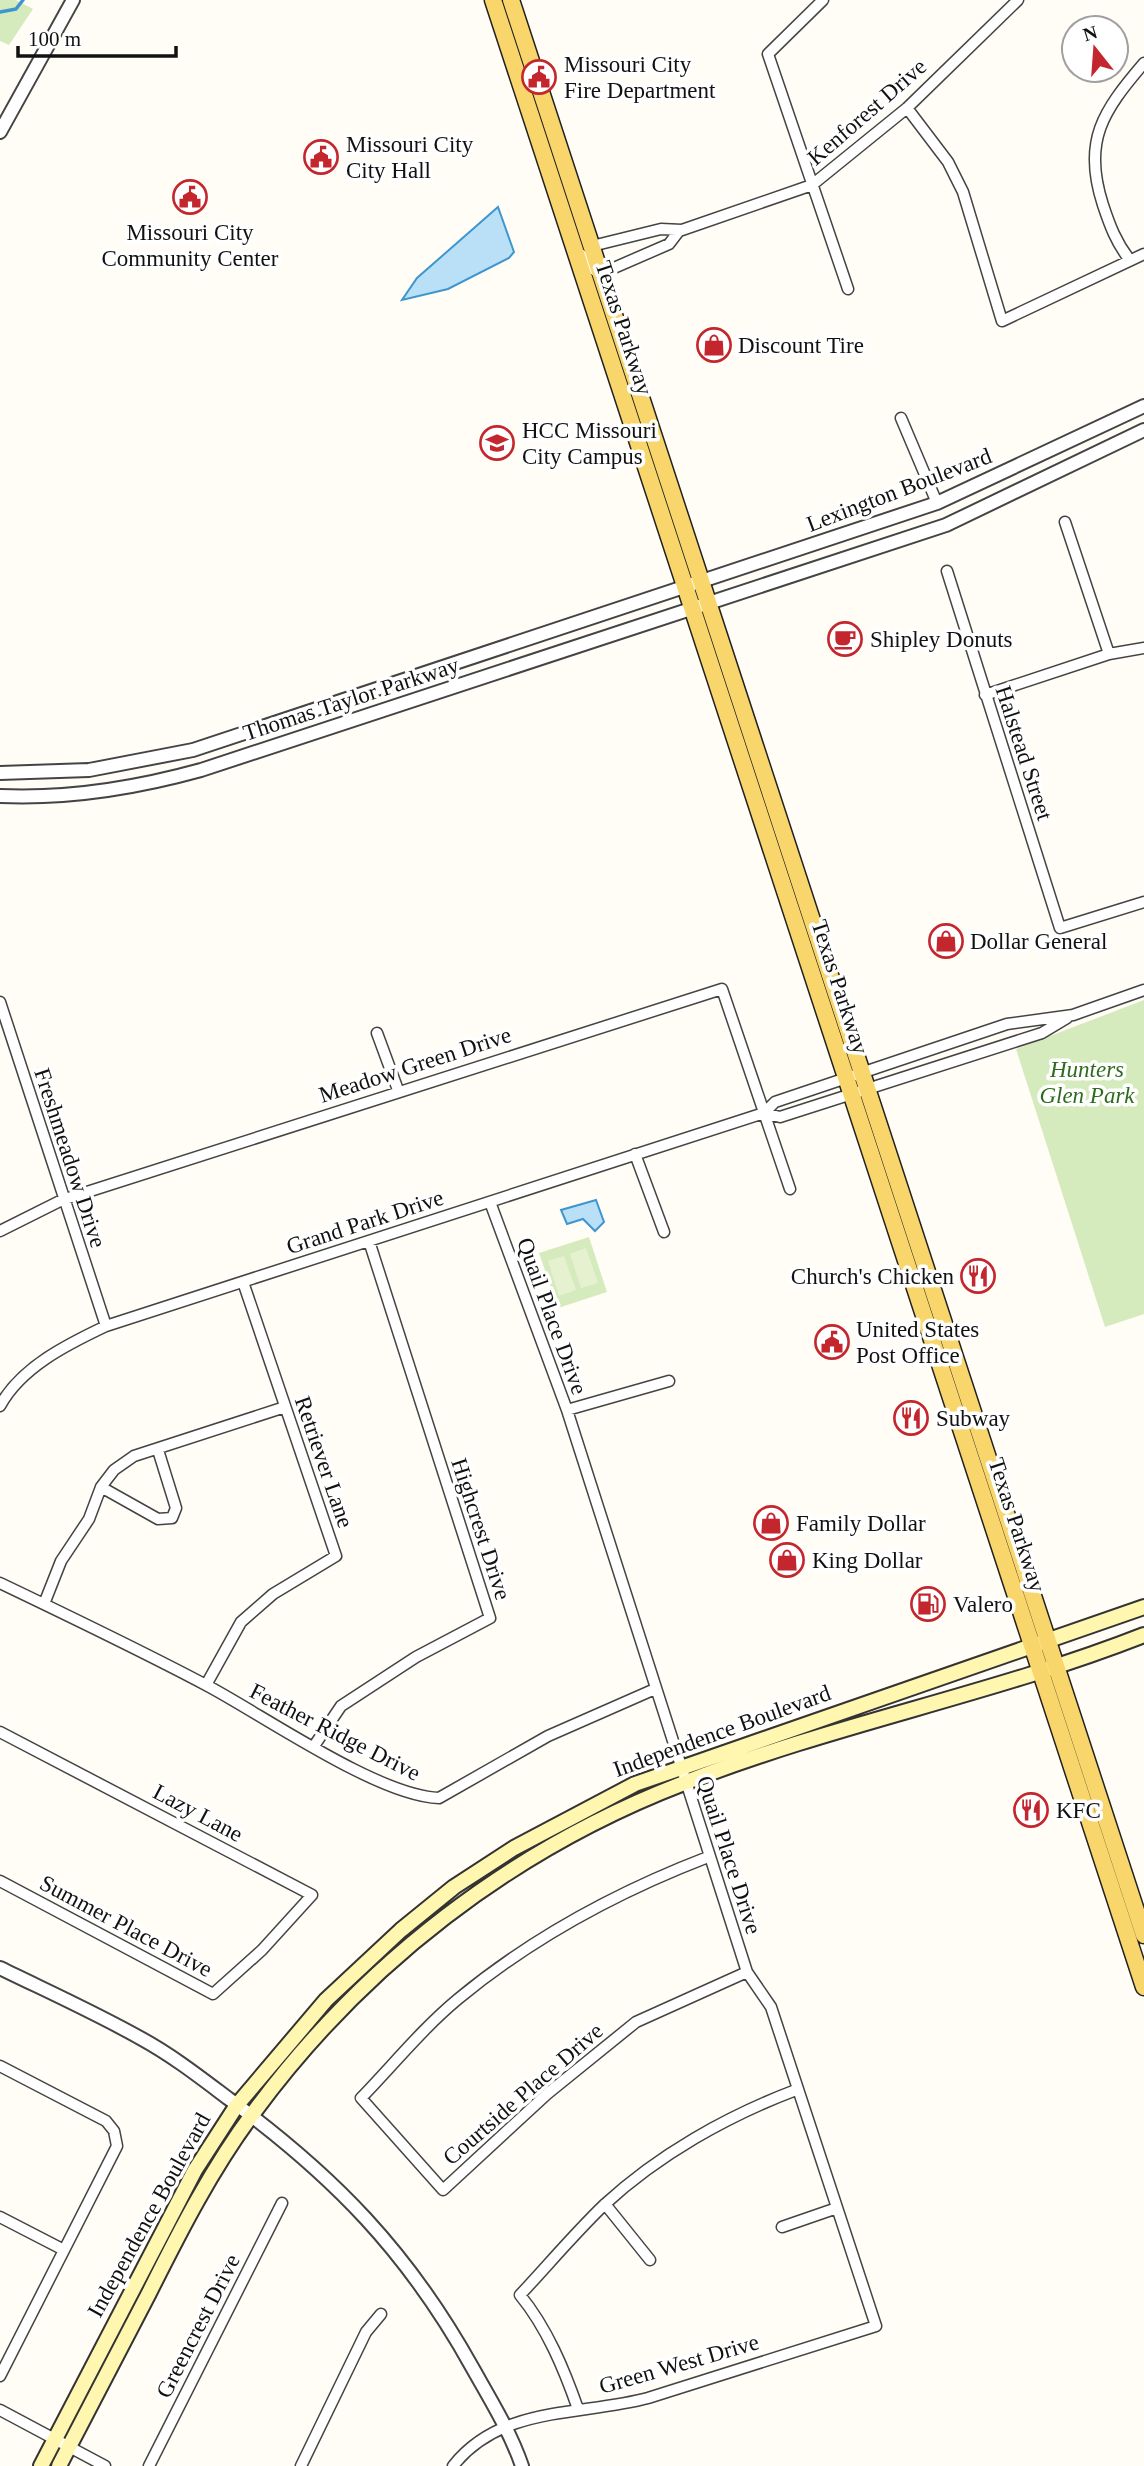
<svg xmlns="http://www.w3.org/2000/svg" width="1144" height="2466" font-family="Georgia,serif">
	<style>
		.green { fill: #d5ebbd }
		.pitch { fill: #e6f2cf }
		.water { fill: #b9e0f7; stroke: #3f96cf; stroke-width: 2 }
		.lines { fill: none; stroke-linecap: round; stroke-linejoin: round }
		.stream { stroke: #3f96cf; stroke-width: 3.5 }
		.minor-casing { stroke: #444; stroke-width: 13 }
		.tertiary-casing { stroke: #444; stroke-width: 16 }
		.secondary-casing { stroke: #333; stroke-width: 18 }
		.primary-casing { stroke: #222; stroke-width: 19 }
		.minor { stroke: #fff; stroke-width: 10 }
		.tertiary { stroke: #fff; stroke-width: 12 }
		.secondary { stroke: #fff6b0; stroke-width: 14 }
		.primary { stroke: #f9d66b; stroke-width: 16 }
		.labels { text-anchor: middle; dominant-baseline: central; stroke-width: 7; stroke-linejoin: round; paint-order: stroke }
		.poi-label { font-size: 23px; fill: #111; stroke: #fff; text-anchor: start }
		.street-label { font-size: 23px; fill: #111; stroke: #fff }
		.park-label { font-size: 23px; font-style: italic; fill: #2f6b1f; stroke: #fff }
	</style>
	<rect width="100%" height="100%" fill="#fffdf5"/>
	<path class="green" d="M0,0H16L33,9L9,45L0,41Z
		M1144,1000V1314L1105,1327L1016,1049Z
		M589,1237L607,1292L558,1308L539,1253Z"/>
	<path class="pitch" d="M586,1248L598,1283L581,1288L570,1254Z
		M564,1256L576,1290L559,1296L548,1261Z"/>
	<path class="water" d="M498,207L514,252L509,258L448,289L402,300L417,278Z
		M596,1200L604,1222L595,1231L583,1219L567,1224L561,1210Z"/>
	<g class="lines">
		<path class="stream" d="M0,12L16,9L23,0"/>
		<g class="minor-casing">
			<path id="minor" d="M823,0L768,54L848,289
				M907,108L948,162L963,192L1002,321L1144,254
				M592,246L661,229L682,230L812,185L907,108L1018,0
				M575,251C588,256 589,269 600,274L669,244L679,231
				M1129,259C1116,242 1110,226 1103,205C1082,141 1103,111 1144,63
				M901,418L937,503
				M1065,522L1109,654
				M947,571L1060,928L1144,902
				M985,695L1109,654L1144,648
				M0,1002L106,1326
				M377,1033L398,1090
				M764,1113L780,1117L1042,1033L1067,1018
				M635,1154L664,1232
				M0,1231L62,1200L722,989L790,1189
				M0,1406C21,1367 68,1344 106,1326L764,1113L775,1102L1007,1024L1073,1015L1144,990
				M567,1410L669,1381
				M101,1487L158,1519L172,1518L176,1508L158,1450
				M0,1583C69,1616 138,1649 206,1685C263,1715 378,1796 439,1798L548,1736L655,1689
				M44,1604L61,1561L89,1519L101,1487L114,1470L134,1456L285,1407
				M206,1685L241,1622L273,1594L336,1556L243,1282
				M0,1732L312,1895L262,1950L213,1994L0,1881
				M314,1746L341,1706L416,1657L490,1618L369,1241
				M708,1857C617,1892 533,1937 458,1999C423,2028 393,2065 361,2098L443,2190L547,2094L636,2022L747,1972
				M0,2066L106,2121L114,2131L117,2146L0,2376
				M605,2204L650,2260
				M0,2217L64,2250
				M782,2227L837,2208
				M578,2409C564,2369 547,2328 520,2295C548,2265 575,2233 604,2205C658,2155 727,2116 796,2090
				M0,2410L105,2466
				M149,2466L282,2203
				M301,2466L366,2332L381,2314
				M453,2466C501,2405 581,2416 648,2398L876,2326L771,2007L747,1972L567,1410L490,1202"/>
		</g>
		<g class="tertiary-casing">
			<path id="tertiary" d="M0,132L73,0
				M0,773L89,770L193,750L937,503L1144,406
				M0,796C68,799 136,788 201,770L946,525L1144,430
				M0,1968C47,1991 96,2013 142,2039C173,2056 201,2078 229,2099C334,2176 408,2252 472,2367C490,2399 510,2431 522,2466"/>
		</g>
		<g class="secondary-casing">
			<path id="secondary" d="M41,2466L195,2170L237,2105L326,2000L401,1930L454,1887L514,1848L635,1784L1144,1607
				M59,2466C89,2408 119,2350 149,2293C180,2231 212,2168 254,2112C363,1964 512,1849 684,1783C834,1724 994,1694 1144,1635"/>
		</g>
		<g class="primary-casing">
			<path id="primary" d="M493,0L1144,1987
				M511,0L1144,1935"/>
		</g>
		<use href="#minor" class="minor"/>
		<use href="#tertiary" class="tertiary"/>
		<use href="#secondary" class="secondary"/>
		<use href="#primary" class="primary"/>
	</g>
	<defs>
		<g id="civic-ring" transform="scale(1.75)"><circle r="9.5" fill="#fff" stroke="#c4262e" stroke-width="1.5"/><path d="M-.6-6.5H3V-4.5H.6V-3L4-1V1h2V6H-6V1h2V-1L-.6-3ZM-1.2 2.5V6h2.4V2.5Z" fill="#c4262e"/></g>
		<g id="shop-ring" transform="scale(1.75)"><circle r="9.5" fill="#fff" stroke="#c4262e" stroke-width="1.5"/><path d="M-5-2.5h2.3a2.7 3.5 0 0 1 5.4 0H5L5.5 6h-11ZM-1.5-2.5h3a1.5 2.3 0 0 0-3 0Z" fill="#c4262e"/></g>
		<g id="university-ring" transform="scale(1.75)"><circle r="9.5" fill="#fff" stroke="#c4262e" stroke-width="1.5"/><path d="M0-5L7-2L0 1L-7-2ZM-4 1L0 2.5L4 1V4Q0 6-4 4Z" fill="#c4262e"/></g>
		<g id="cafe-ring" transform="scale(1.75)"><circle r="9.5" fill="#fff" stroke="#c4262e" stroke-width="1.5"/><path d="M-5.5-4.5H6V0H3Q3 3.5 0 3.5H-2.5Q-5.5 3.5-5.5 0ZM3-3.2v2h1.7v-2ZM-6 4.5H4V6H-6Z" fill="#c4262e"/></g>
		<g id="restaurant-ring" transform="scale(1.75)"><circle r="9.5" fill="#fff" stroke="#c4262e" stroke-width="1.5"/><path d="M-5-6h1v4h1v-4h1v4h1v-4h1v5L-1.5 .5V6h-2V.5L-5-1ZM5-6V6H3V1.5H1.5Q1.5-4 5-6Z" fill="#c4262e"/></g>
		<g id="fuel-ring" transform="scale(1.75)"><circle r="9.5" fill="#fff" stroke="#c4262e" stroke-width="1.5"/><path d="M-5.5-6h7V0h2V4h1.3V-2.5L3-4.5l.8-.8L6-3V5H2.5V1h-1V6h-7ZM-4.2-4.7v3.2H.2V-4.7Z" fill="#c4262e"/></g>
	</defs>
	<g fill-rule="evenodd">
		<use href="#civic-ring" x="539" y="77"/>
		<use href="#civic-ring" x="321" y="157"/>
		<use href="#civic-ring" x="190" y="197"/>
		<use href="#shop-ring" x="714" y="345"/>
		<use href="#university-ring" x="497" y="443"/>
		<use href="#cafe-ring" x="845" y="639"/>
		<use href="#shop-ring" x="946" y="941"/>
		<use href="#restaurant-ring" x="978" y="1276"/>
		<use href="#civic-ring" x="832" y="1342"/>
		<use href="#restaurant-ring" x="911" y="1418"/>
		<use href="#shop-ring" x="771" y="1523"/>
		<use href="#shop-ring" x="787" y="1560"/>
		<use href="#fuel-ring" x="928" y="1604"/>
		<use href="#restaurant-ring" x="1031" y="1810"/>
	</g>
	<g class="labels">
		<g class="poi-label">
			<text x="564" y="64">Missouri City<tspan x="564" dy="26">Fire Department</tspan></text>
			<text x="346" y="144">Missouri City<tspan x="346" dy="26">City Hall</tspan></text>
			<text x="190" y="232" text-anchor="middle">Missouri City<tspan x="190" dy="26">Community Center</tspan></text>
			<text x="738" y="345">Discount Tire</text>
			<text x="522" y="430">HCC Missouri<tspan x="522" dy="26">City Campus</tspan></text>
			<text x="870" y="639">Shipley Donuts</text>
			<text x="970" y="941">Dollar General</text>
			<text x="954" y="1276" text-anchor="end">Church's Chicken</text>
			<text x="856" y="1329">United States<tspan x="856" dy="26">Post Office</tspan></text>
			<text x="936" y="1418">Subway</text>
			<text x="796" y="1523">Family Dollar</text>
			<text x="812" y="1560">King Dollar</text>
			<text x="953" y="1604">Valero</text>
			<text x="1056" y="1810">KFC</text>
		</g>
		<g class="street-label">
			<text transform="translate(867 112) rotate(-41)">Kenforest Drive</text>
			<text transform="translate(624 328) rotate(72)">Texas Parkway</text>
			<text transform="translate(899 490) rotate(-21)">Lexington Boulevard</text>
			<text transform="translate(351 699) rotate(-18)">Thomas Taylor Parkway</text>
			<text transform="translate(1024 753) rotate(72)">Halstead Street</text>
			<text transform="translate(840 987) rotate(72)">Texas Parkway</text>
			<text transform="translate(415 1065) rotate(-18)">Meadow Green Drive</text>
			<text transform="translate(70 1158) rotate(72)">Freshmeadow Drive</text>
			<text transform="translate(365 1222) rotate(-18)">Grand Park Drive</text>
			<text transform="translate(552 1316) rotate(70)">Quail Place Drive</text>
			<text transform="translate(324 1462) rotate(71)">Retriever Lane</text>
			<text transform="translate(1017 1525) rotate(72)">Texas Parkway</text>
			<text transform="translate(481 1529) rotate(72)">Highcrest Drive</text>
			<text transform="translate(722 1731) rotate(-20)">Independence Boulevard</text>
			<text transform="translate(335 1732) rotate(27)">Feather Ridge Drive</text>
			<text transform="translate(198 1813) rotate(28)">Lazy Lane</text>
			<text transform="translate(729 1855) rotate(72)">Quail Place Drive</text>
			<text transform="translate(126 1926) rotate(28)">Summer Place Drive</text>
			<text transform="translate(523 2094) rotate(-41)">Courtside Place Drive</text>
			<text transform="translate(149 2215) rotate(-61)">Independence Boulevard</text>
			<text transform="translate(198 2326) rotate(-63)">Greencrest Drive</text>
			<text transform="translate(679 2364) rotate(-16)">Green West Drive</text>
		</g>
		<g class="park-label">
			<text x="1087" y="1069">Hunters<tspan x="1087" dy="26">Glen Park</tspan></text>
		</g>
	</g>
	<g transform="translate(1095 49) rotate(343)"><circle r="33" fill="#ffffff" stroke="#a0a0a0" stroke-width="2"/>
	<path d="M0-5L12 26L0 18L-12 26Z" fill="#c4262e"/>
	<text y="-10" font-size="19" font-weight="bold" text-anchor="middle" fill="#111111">N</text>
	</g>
	<path d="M18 46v10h158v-10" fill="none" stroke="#111111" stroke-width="3.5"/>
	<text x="28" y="46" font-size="21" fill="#111111" stroke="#ffffff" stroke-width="5" paint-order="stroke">100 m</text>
</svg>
